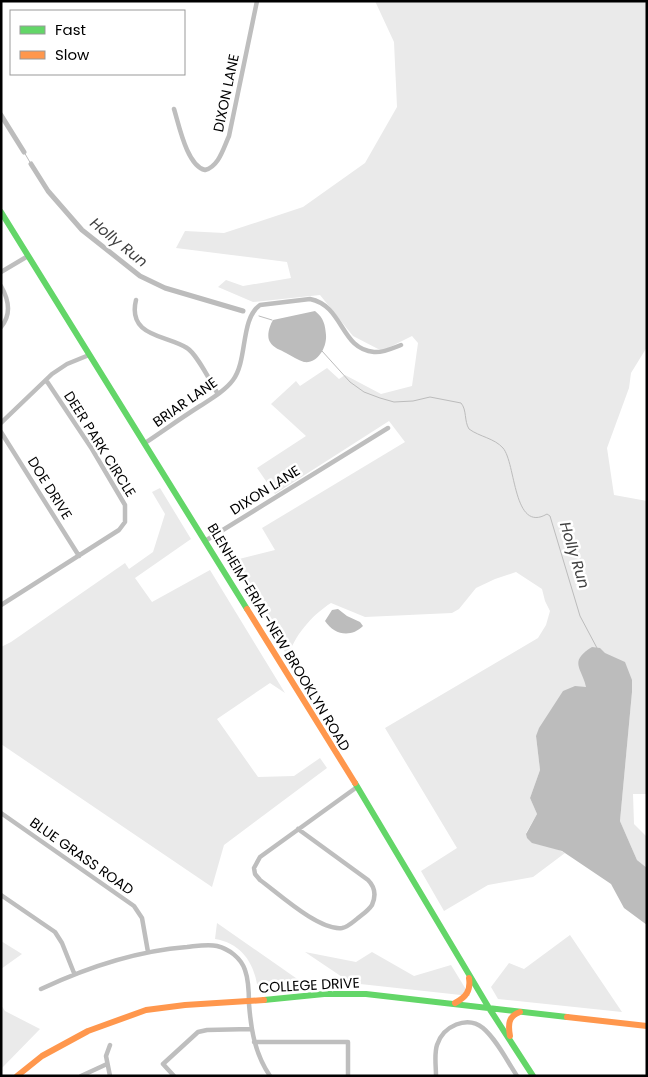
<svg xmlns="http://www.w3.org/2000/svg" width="648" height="1077" font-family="Poppins,sans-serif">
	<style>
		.green { fill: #eaeaea }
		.water { fill: #bcbcbc }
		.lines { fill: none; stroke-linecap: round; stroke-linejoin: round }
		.stream { stroke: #bcbcbc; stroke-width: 1 }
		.canal { stroke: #bcbcbc; stroke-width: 5 }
		.street { stroke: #bebebe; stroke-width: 4.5 }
		.fast { stroke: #63d668; stroke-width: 6 }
		.slow { stroke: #ff974d; stroke-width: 6 }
		.labels { text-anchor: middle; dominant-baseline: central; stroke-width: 5; stroke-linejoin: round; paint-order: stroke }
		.street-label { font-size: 14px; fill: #000; stroke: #fff }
		.water-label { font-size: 15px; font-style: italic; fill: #404040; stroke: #fff }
	</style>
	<rect width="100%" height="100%" fill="#fff"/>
	<path class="green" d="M375,1H647V347L631,373L629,388L607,448L614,495L647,501V794H633L634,824L647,837V868L637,860L620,821L632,692L586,687L536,736L540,770L530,798L537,814L526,833L565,853L533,877L488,885L444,911L421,871L457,848L385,728L538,638L546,625L550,611L545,601L542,589L516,572L495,579L476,588L459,609L452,613L365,617L331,603C312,615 294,636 288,657L231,561L275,550L262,528L405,442L389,421L275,494L257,468L306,436L271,404L296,381L300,386L327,368L339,379L345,375L381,394L412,386L418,343L412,336L382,351L353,336L320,295L253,302L218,287L226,280L243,286L291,278L287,262L176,248L185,231L224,233L303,207L365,163L397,107L394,42Z
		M160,488L191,539L135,578L152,602L210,570L285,693L270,683L217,719L258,777L294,776L320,758L327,768L224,845L212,887L1,744V647L11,642L125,563L129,569L153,552L165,514L152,492Z
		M217,923L303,983L257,984C253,961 240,943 215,939Z
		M570,935L622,1012L498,999L491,987L509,963L524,969Z
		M1,941L22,954L1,969Z
		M305,952L356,962L372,952L414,976L451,965L470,996L351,983Z
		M1,1005L5,1011L40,1029L1,1069Z"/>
	<path class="water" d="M315,311C324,318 325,325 326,335C327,347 318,364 304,362C298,360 292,356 286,353C281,350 273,348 270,342C266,336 270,325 273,320Z
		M338,609L347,616L360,622L363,626C351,638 334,635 325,621L332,610Z
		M592,647L600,648L605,653L625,662L632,680V692L620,821L637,860L647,868V925L624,908L611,884L562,851L532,843L527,838L526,834L537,814L530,798L540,770L536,736L539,728L563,691L575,686L586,687C582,668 568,662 592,647Z"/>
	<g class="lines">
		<path class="stream" d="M24,152L31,164
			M259,316L272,320
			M322,351L350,382L364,392L380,398L394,402L413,401L430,397L461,403C467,410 464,421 469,429C480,437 494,438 503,448C516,463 513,534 547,514L550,516L580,616L597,648"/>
		<path class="canal" d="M1,115L24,152
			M31,164L48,191L82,230L140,276L165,288L243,311"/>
		<path class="street" d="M174,109C179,125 187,166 205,170C219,166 223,149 229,136L257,1
			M1,272L28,256
			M1,286C9,300 12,314 1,327
			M136,300C127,337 167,335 187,348C197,354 211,383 218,394
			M1,423L52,374L67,364L89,355
			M1,432L79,556
			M145,443C163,431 181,418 200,406C211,399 225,391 233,380C248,360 240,319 260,305L310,299C344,306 340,349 374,352C383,353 393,348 401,345
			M205,541L388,428
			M1,605L119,530L125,522V505L92,449L46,380
			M1,813L134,906L142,918L148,952
			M298,829L368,880C375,887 376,896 372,905C368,911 363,914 358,918C353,922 348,927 342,928C319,931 278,893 260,880L255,874L254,868L260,857L357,787
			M1,895L55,932L62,943L74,973
			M41,989C88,967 135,951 187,947C197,946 208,944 217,946C229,949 241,958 245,970C249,981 249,993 249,1004C251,1030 255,1054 270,1076
			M254,1042H348V1076
			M81,1076L107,1064
			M110,1076L106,1056L110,1045
			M174,1076L163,1064L198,1032L207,1030L251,1029
			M436,1076C436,1066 434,1054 437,1045C443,1026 467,1015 483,1028C497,1040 507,1061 517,1076"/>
		<path class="fast" d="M1,212L247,609
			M355,783L489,1008L533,1076
			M264,1000L324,994H366L567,1017"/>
		<path class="slow" d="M247,609L355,783
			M455,1003C466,997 471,991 469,978
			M567,1017L647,1026
			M510,1036C508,1025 508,1016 520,1012
			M17,1076L42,1056L88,1031L146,1010L185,1005L264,1000"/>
	</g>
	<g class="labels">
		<g class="street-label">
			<text transform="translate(226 93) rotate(-78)">DIXON LANE</text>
			<text transform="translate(185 402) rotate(-35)">BRIAR LANE</text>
			<text transform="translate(100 444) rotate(58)">DEER PARK CIRCLE</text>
			<text transform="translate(50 488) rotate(58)">DOE DRIVE</text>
			<text transform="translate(265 490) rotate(-32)">DIXON LANE</text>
			<text transform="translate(279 637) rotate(59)">BLENHEIM-ERIAL-NEW BROOKLYN ROAD</text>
			<text transform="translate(82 856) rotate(35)">BLUE GRASS ROAD</text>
			<text transform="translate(309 985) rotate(-3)">COLLEGE DRIVE</text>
		</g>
		<g class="water-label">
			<text transform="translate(119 242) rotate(39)">Holly Run</text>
			<text transform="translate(575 555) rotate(73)">Holly Run</text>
		</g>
	</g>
	<rect width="648" height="1077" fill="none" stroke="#000000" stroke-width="5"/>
	<rect x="10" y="10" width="175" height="65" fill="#ffffff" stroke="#999999"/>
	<rect x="20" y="26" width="25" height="8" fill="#63d668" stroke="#999999"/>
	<text x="55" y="35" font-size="15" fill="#000000">Fast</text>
	<rect x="20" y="51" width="25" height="8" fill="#ff974d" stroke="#999999"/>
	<text x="55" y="60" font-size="15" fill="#000000">Slow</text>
</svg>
